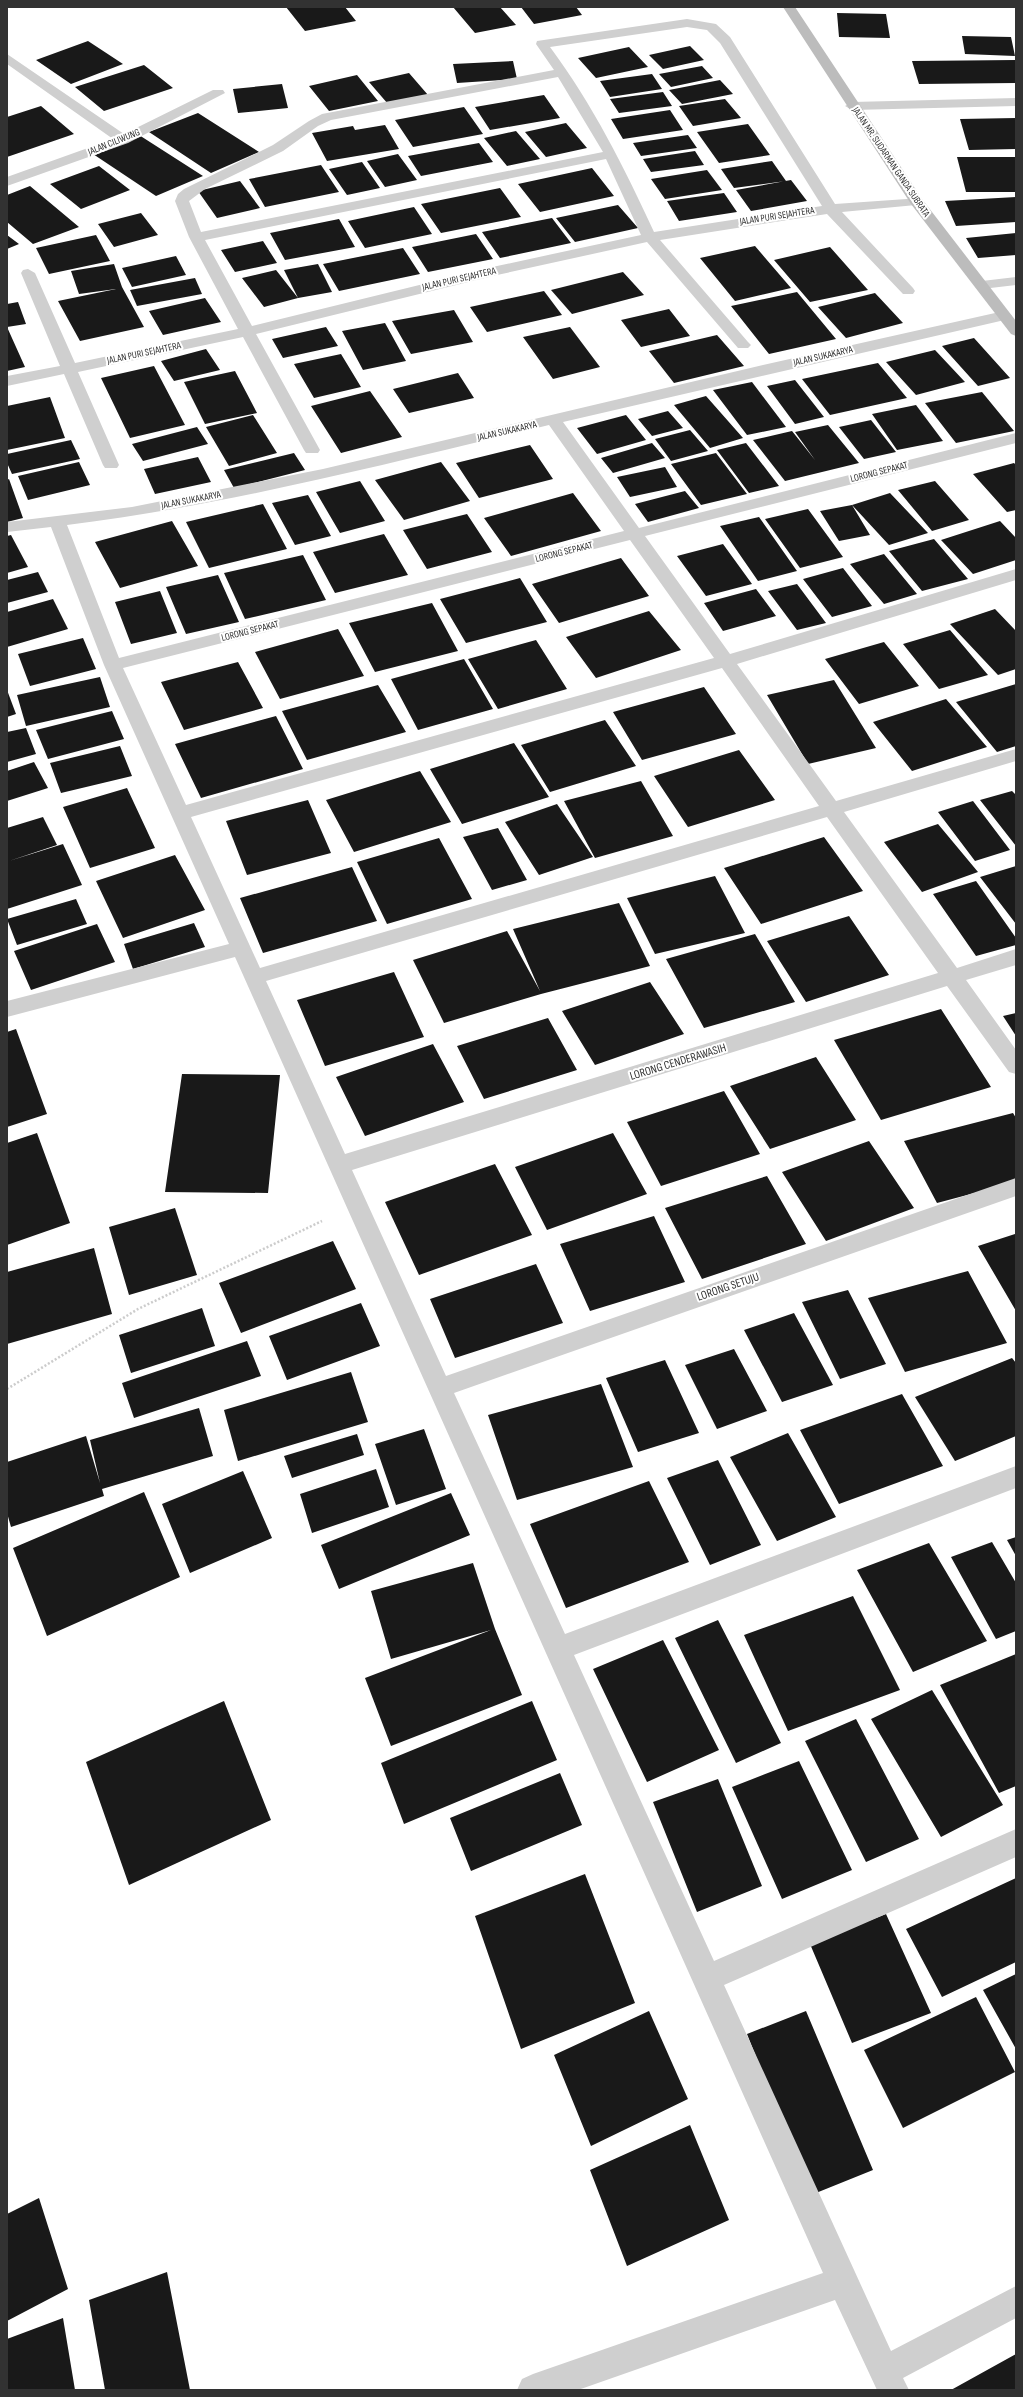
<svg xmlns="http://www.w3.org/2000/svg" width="1023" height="2397" font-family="'Sofia Sans Condensed',sans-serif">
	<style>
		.building { fill: #191919 }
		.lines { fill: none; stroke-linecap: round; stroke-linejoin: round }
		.path { stroke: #ccc; stroke-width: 2.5; stroke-dasharray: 2 2; stroke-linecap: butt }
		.street { fill: #cfcfcf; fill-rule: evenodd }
		.secondary { fill: #bcbcbc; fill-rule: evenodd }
		.labels { text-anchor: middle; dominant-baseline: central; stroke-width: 4; stroke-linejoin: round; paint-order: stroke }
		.far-street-label { font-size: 10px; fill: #323232; stroke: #fff }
		.street-label { font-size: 12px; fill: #323232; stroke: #fff }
	</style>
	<rect width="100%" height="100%" fill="#fff"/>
	<path class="building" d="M286,7H345L356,21L305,31Z
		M453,7H500L516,25L475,33Z
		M521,7H576L582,15L534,24Z
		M837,13L886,14L890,38L839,37Z
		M962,36L1011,37L1015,56L965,54Z
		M88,41L123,64L71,84L36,60Z
		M690,46L704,60L663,69L649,55Z
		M629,47L648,67L596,78L578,58Z
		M1016,60V83L919,84L912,61Z
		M513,61L517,79L457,83L453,64Z
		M144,65L173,88L104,111L75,87Z
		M702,66L713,78L671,87L659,74Z
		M409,73L428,95L388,104L369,82Z
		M652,74L662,89L610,97L600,81Z
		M357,75L378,101L329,111L309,86Z
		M720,80L733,94L682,104L669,90Z
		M282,84L288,108L238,113L233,89Z
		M663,92L672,106L619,113L610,99Z
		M544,95L560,118L490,130L475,107Z
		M725,99L741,118L693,126L679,106Z
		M41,106L74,134L7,157V117Z
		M464,107L483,134L413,147L395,120Z
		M670,110L683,130L623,139L611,119Z
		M198,113L259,152L211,173L149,132Z
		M1016,118V149L969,150L960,119Z
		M566,123L587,148L546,157L525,132Z
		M748,124L770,155L719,163L697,132Z
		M385,125L399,149L327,161L312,133L353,126L355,130Z
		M516,131L540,159L507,166L484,138Z
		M139,135L203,176L156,196L93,154Z
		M688,135L697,148L641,156L633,143Z
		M479,143L493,162L421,176L408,156Z
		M695,151L704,165L651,172L643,159Z
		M398,154L417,180L385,187L367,161Z
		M957,157H1016V192H966Z
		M772,161L786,181L734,188L721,169Z
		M362,162L380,188L347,195L329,169Z
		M321,165L339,192L265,207L249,179Z
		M99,166L130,190L81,209L50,184Z
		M592,168L614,196L540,212L518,184Z
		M707,170L722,190L665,199L651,179Z
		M791,180L807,201L751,211L736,190Z
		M240,181L260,208L217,218L198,191Z
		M30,186L79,227L33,244L7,222V195Z
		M500,188L521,217L441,233L421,204Z
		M724,193L737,212L679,221L667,201Z
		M1016,197V222L956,226L945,201Z
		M618,205L638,228L575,242L556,218Z
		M414,207L432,234L365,248L348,221Z
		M141,213L158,235L114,247L98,224Z
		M552,218L571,243L500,258L482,232Z
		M339,219L355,247L285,260L270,233Z
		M1016,233V255L978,258L966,238Z
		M476,234L493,259L428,272L412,247Z
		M7,235L19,244L7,249Z
		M96,235L110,261L49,274L36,248Z
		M263,241L277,263L235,272L221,250Z
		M755,246L791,288L735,301L700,258Z
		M830,247L868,290L810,302L774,260Z
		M403,248L420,274L339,291L323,264Z
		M176,256L186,275L132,287L122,268Z
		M114,264L122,287L144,327L80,341L58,301L116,289L79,294L71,271Z
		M318,264L332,292L298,298L284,270Z
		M276,270L298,298L264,307L242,278Z
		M623,272L644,295L572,314L551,290Z
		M195,278L202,294L137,306L130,290Z
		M544,291L562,315L487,332L470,307Z
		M797,292L836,339L769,354L731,306Z
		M875,293L903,323L846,338L818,307Z
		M205,298L221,322L163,335L149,311Z
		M18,302L26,324L7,327L25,367L7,371V304Z
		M669,309L690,336L641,347L621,320Z
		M454,310L473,342L411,354L392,321Z
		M385,323L406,361L363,370L342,331Z
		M326,327L338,346L283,358L272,339Z
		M570,327L600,367L553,379L523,337Z
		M717,335L744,366L674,383L649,351Z
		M974,338L1010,378L978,386L942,346Z
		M206,349L220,370L174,381L161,361Z
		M935,350L965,382L916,395L886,362Z
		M341,354L361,387L314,398L294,364Z
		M878,363L907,398L830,415L802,379Z
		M154,366L185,425L130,438L101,378Z
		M235,371L257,413L205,424L184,382Z
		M458,373L474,398L409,413L393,389Z
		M795,380L824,417L795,424L767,386Z
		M752,382L786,427L747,435L713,390Z
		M370,391L402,437L341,453L311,406Z
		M982,392L1014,431L956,443L925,403Z
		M706,396L743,438L710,448L674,405Z
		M50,397L65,438L7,450V406Z
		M916,405L943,441L897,450L872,414Z
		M668,411L683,428L652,436L638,419Z
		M253,415L277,453L229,466L206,427Z
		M626,415L646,440L597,454L577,428Z
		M871,420L896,452L864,459L839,427Z
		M828,425L859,463L785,481L753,440L792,431L815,460L795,432Z
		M197,427L208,444L143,461L132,444Z
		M690,430L708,451L671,461L655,439Z
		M71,440L80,459L12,474L7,463V454Z
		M652,443L665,458L613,473L601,458Z
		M746,443L779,486L749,493L717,450Z
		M530,445L553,479L479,498L456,463Z
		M294,453L305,470L234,488L224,470Z
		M716,453L747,494L701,505L671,464Z
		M198,457L211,482L155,494L144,469Z
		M79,462L90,485L28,500L18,476Z
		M441,462L470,501L404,520L375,480Z
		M1014,463L1016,465V510L1007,512L973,474Z
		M665,467L677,487L630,497L617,477Z
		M9,479L23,518L7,522V480Z
		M360,481L385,521L340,533L316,492Z
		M935,481L969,520L932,531L898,490Z
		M685,491L699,508L648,522L635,504Z
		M573,493L601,531L511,556L484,518Z
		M890,493L928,533L889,545L852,505L870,535L839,541L820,511L852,505Z
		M308,495L331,536L295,545L272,503Z
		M263,504L287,549L209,568L186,522Z
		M808,509L843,557L800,568L765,519Z
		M467,514L492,552L427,569L403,530Z
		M759,517L797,571L758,581L720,526Z
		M172,521L198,566L120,588L95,542Z
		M1000,521L1016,538V560L973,574L941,540Z
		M384,534L408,575L335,593L313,552Z
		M11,535L28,567L7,573V536Z
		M934,539L968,579L922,591L889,551Z
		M723,544L752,584L706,596L677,556Z
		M884,554L917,594L884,604L850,564Z
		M303,555L326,600L245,619L224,573Z
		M621,558L649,596L559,623L532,584Z
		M843,568L872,606L832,617L803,579Z
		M38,572L48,592L7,603V580Z
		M218,575L239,622L186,634L166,587Z
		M520,578L547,622L466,643L440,599Z
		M797,584L826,623L797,630L768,591Z
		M756,589L776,616L723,631L704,603Z
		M160,591L177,633L131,644L115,602Z
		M53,599L68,629L7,647V612Z
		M432,603L458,651L375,672L349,623Z
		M995,609L1016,631V669L998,675L950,624Z
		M649,611L681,650L596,678L566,637Z
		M338,629L364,676L280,699L255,652Z
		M950,630L988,675L939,689L903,644Z
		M83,638L96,669L30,686L18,654Z
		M536,640L567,689L498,709L468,659Z
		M884,642L919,686L859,704L825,659Z
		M464,659L493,709L418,730L391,679Z
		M238,662L263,708L184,730L161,682Z
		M100,677L110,707L26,726L17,695Z
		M834,680L876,748L808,764L767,695Z
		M1016,684V746L997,752L956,702Z
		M378,685L406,732L307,760L282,711Z
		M704,687L736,734L642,760L613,712Z
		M7,690L16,714L7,717Z
		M946,699L987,747L912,771L873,722Z
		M112,711L124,739L48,759L36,730Z
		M276,716L303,769L201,798L175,744Z
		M605,720L636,766L550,792L521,745Z
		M26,728L36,754L7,762V732Z
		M514,743L549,797L462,824L430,769Z
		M120,746L132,776L61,793L50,763Z
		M739,750L775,800L688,827L654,776Z
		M34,762L48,788L7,801V771Z
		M420,771L451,822L354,852L326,800Z
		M641,781L673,836L595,858L564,801Z
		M127,788L155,848L90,868L63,807Z
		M1012,791L1016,795V846L980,800Z
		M308,800L331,853L247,875L226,821Z
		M973,801L1010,850L975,861L938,812Z
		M557,804L593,857L539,875L505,822Z
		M43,817L57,845L9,861L63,844L82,885L7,909V828Z
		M938,824L978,872L922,892L884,842Z
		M498,828L527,880L492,890L463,837Z
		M824,837L863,891L761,924L724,868Z
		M439,838L472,899L387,924L357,862Z
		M175,855L205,910L123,938L96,881Z
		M1016,866V924L980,877Z
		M352,867L377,921L263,953L240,898Z
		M715,876L745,933L655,954L627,898Z
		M976,881L1016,938V945L976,956L933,894Z
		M76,899L87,924L17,945L7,919Z
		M619,903L650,966L541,994L444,1023L413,960L507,931L540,991L513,929Z
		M849,916L889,975L806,1002L767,941Z
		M194,923L205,947L133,969L124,944Z
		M97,924L115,962L31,990L14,951Z
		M755,934L795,1002L704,1028L666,959Z
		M394,972L424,1037L325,1066L297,1000Z
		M650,982L684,1034L595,1065L562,1011Z
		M941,1009L991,1087L881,1120L834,1040Z
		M1016,1013V1036L1003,1016Z
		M548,1018L577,1070L484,1099L457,1046Z
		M16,1029L47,1114L7,1127V1032Z
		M433,1044L464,1102L365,1136L336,1077Z
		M816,1057L856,1120L770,1149L730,1086Z
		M182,1074L280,1075L268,1193L165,1192Z
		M724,1091L760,1154L661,1186L627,1122Z
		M1013,1113L1016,1118V1182L937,1203L904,1141Z
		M37,1133L70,1223L7,1245V1143Z
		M613,1133L647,1194L547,1230L515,1167Z
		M869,1141L914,1208L826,1241L782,1172Z
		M495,1164L532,1235L419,1275L385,1202Z
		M767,1176L806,1244L702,1279L665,1208Z
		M175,1208L197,1275L129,1295L109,1227Z
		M654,1216L685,1282L590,1311L560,1244Z
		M1015,1234L1016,1236V1311L978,1246Z
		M333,1241L356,1289L241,1333L219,1283Z
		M94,1248L112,1314L7,1344V1272Z
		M536,1264L563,1323L455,1358L430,1299Z
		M968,1271L1007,1343L905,1372L868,1298Z
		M848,1290L886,1364L840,1379L802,1302Z
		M361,1303L380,1346L287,1380L269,1336Z
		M202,1308L215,1346L131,1373L119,1335Z
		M794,1313L833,1385L782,1402L744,1330Z
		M247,1341L261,1376L134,1418L122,1383Z
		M734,1349L767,1411L717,1429L685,1365Z
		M1012,1358L1016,1363V1436L955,1461L915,1397Z
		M665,1360L699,1433L638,1452L606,1378Z
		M351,1372L368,1422L238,1461L224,1410Z
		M601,1384L633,1467L517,1500L488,1415Z
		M902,1394L943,1466L839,1504L800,1430Z
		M199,1408L213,1456L102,1489L104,1496L11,1527L7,1513V1462L86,1436L100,1483L90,1440Z
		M424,1429L446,1489L396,1505L375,1444Z
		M788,1433L836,1517L777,1541L730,1457Z
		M357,1434L364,1455L292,1478L284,1456Z
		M718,1460L761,1545L710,1565L667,1478Z
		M376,1469L389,1507L312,1533L300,1494Z
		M243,1471L272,1538L190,1573L162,1504Z
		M649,1481L689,1562L566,1608L530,1524Z
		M144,1492L180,1577L47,1636L13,1548Z
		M451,1493L470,1535L339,1589L321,1545Z
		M1016,1537V1556L1007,1540Z
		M992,1542L1016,1583V1631L996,1639L951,1557Z
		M929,1543L987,1641L913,1672L857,1570Z
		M473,1563L495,1629L522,1695L391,1746L365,1678L491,1630L391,1659L371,1591Z
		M853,1596L900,1690L788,1731L744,1635Z
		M718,1620L781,1743L736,1763L675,1638Z
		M663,1640L719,1750L647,1782L593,1669Z
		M1016,1654V1786L999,1793L940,1685Z
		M932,1690L1003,1805L941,1837L871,1719Z
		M224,1701L271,1820L129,1885L86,1762Z
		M532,1701L557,1760L404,1824L381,1763Z
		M856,1719L919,1839L866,1862L805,1741Z
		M799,1761L852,1870L782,1899L732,1787Z
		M560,1773L582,1825L471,1871L450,1818Z
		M718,1779L762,1886L697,1912L653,1802Z
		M585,1874L635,2003L521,2049L475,1916Z
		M1016,1878V1962L942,1997L906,1929Z
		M886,1914L931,2013L852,2043L810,1944Z
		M1016,1974V2049L983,1990Z
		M976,1997L1015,2072L903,2128L864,2050Z
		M649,2011L688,2099L591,2146L554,2055Z
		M806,2011L873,2170L811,2195L747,2034Z
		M690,2125L729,2220L627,2266L590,2170Z
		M39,2198L68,2289L7,2321V2214Z
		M167,2272L190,2390H105L89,2300Z
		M63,2318L75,2390H7V2339Z
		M1016,2354V2390H951Z"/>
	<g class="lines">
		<path class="path" d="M7,1389L138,1309L322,1221"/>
		<path class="street" d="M687,19L716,24L730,37L835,204L921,198L923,201L921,204L916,205L842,212L913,288L915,291L913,294H903L827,214L660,240L748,342L751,345L748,348H738L647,242L497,275L256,334L320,450L318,453H306L304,450L243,337L78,372L119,465L117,468H105L103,465L64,374L7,386V376L60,366L21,273L23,270L28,269L35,273L75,363L238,329L189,237L175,201L178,194L184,189L273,145L309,121L322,114L554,70L536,44L537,41ZM687,27L707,30L720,43L822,206L654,232C624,167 593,105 550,47ZM558,77L603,152L201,232L189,201L205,189L283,151L318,126L331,120ZM606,159L641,235L497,266L252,326L205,240Z
			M7,54L124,134L213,90H223L225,93L128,143L7,186V177L113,139L7,64Z
			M1016,98V106L852,110L845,106L852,102Z
			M1016,277V285L982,289L975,285L982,281Z
			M1004,311L1009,313L1012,316L1009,319L563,422L639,528L1016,433V443L645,536L730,654L1016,569V580L737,664L836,801L1016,749V761L844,812L957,968L1016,949V965L966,980L1016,1050V1074L1009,1072L947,986L352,1170L446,1376L1016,1178V1196L454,1393L565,1634L1016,1466V1488L574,1655L714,1961L1016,1829V1857L724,1985L891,2351L1016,2286V2318L903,2378L909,2390H877L835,2300L578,2390H517L522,2379L533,2374L823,2273L235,957L7,1017V1001L229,944L104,665L51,527L7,532V522L132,507L323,469L763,365ZM549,425L624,531L119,658L67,525C229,505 389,463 549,425ZM630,540L714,658L186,805L123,668ZM722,668L819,806L260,968L191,817ZM827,817L938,973L345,1154L266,981Z"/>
		<path class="secondary" d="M783,7H795L922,199L1016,321V336L1011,334L911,204Z"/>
	</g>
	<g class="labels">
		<g class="far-street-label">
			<text transform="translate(114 142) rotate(-22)">JALAN CILIWUNG</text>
			<text transform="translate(891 162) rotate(56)">JALAN MR. SUDARMAN GANDA SUBRATA</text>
			<text transform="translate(777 216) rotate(-9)">JALAN PURI SEJAHTERA</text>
			<text transform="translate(459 279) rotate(-13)">JALAN PURI SEJAHTERA</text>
			<text transform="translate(144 353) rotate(-12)">JALAN PURI SEJAHTERA</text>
			<text transform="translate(823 356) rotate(-13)">JALAN SUKAKARYA</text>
			<text transform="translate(507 431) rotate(-13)">JALAN SUKAKARYA</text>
			<text transform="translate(879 472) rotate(-14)">LORONG SEPAKAT</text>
			<text transform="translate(191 500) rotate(-11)">JALAN SUKAKARYA</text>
			<text transform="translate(564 552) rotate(-14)">LORONG SEPAKAT</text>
			<text transform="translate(250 631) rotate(-14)">LORONG SEPAKAT</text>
		</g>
		<g class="street-label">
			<text transform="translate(678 1062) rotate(-17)">LORONG CENDERAWASIH</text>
			<text transform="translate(728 1287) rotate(-19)">LORONG SETUJU</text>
		</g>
	</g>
	<rect width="1023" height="2397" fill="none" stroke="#323232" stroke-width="16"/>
</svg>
